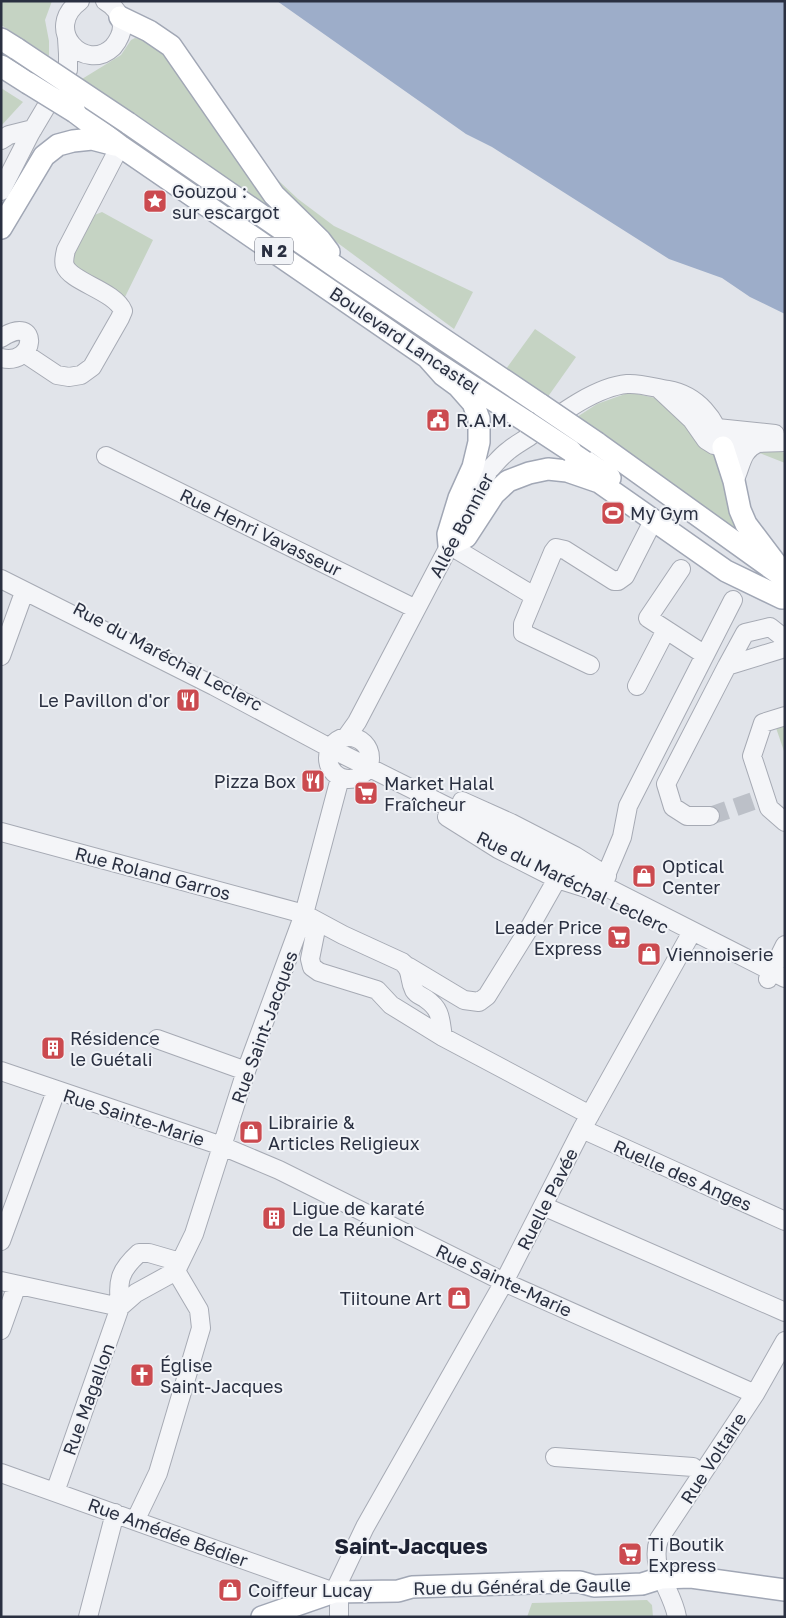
<svg xmlns="http://www.w3.org/2000/svg" width="786" height="1618" font-family="'Golos Text',sans-serif">
	<style>
		.green { fill: #c5d3c3 }
		.water { fill: #9dadc9 }
		.lines { fill: none; stroke-linecap: round; stroke-linejoin: round }
		.minor-tunnel { stroke: #bcc0c8; stroke-width: 18; stroke-dasharray: 18 9; stroke-linecap: butt }
		.minor-casing { stroke: #a6aab4; stroke-width: 20 }
		.major-casing { stroke: #a1a7b5; stroke-width: 24 }
		.minor { stroke: #f4f5f8; stroke-width: 18 }
		.major { stroke: #fff; stroke-width: 21 }
		.major-bridge-casing { stroke: #a1a7b5; stroke-width: 24; stroke-linecap: butt }
		.major-bridge { stroke: #fff; stroke-width: 21 }
		.labels { text-anchor: middle; dominant-baseline: central; stroke-width: 4; stroke-linejoin: round; paint-order: stroke }
		.shield { fill: #f1f3f7; stroke: #666a78; stroke-width: 1 }
		.shield-label { font-size: 16px; font-weight: bold; fill: #2a3041 }
		.poi-label { font-size: 18px; fill: #2a3041; stroke: #f1f3f7; text-anchor: start }
		.street-label { font-size: 18px; fill: #2a3041; stroke: #f1f3f7 }
		.district-label { font-size: 22px; font-weight: bold; fill: #1c2132; stroke: #f1f3f7 }
	</style>
	<rect width="100%" height="100%" fill="#e1e4ea"/>
	<path class="green" d="M1,1H52L45,20L49,41V56L1,25Z
		M135,38C148,40 157,47 167,55L276,212H272L82,79L121,55L131,40Z
		M1,88L23,102L1,126Z
		M263,166L298,199L334,226L473,292L454,329L331,238L303,214Z
		M102,212L153,240L125,297H121L74,269L71,256L92,216Z
		M535,329L576,357L547,398L506,369Z
		M625,394H637L660,399L723,453L745,537L577,417L597,404Z
		M774,449L785,453V463L757,452Z
		M785,722V754L775,725Z
		M647,1600L652,1605L653,1617H527L532,1603Z"/>
	<path class="water" d="M277,1H785V314L750,297L722,278L669,259L492,147L466,134Z"/>
	<g class="lines">
		<path class="minor-tunnel" d="M710,816L765,797"/>
		<g class="minor-casing">
			<path id="minor" d="M80,1C42,29 85,74 113,47C118,41 122,34 122,26C121,15 114,6 105,1
				M1,140L9,135L33,129
				M1,191L30,134L68,70V54L67,38
				M1,338C41,312 36,367 1,358
				M24,353L57,375L69,377L81,375L92,367L120,318L123,311C115,291 71,282 65,266C63,261 65,255 66,250L120,146
				M659,389L692,420L706,440L714,445L723,447L758,443L785,442
				M717,428L775,434
				M106,456L416,609
				M734,481C742,466 740,451 758,443
				M449,545L534,596
				M681,569L648,618L705,655
				M1,579L214,686L330,748L496,831L785,978
				M1,656L22,598
				M590,665L523,633V624L553,552L556,548L565,550L614,581H618L625,576L653,521
				M727,666L745,633L770,627L785,639
				M637,686L666,630
				M785,716L763,723L752,756L769,808L785,822
				M347,736L357,722L489,470C495,464 501,456 508,451C515,445 523,441 530,436C556,417 594,387 627,384C641,383 655,388 668,390C697,395 717,419 723,447
				M328 758a21 21 0 1 1 42 0a21 21 0 1 1-42 0Z
				M462,801L511,823L575,856L607,876
				M710,816H687L673,807L666,784L727,666L785,648
				M447,817L498,849L557,879L592,890
				M1,832L304,914L343,935L402,962C413,971 408,978 414,990C417,995 422,996 426,999C442,1010 440,1020 443,1037
				M606,875L622,837L628,806L733,600
				M301,925L312,929L315,934L310,959L312,967L319,972L377,990L391,1005L443,1037L590,1115
				M409,967L464,1000L479,1002L487,996L531,925L557,879
				M768,979L785,945
				M157,1039L246,1071
				M1,1071L222,1146L279,1170L504,1282L755,1394
				M582,1129L785,1221
				M543,1206L785,1312
				M1,1241L56,1091
				M1,1281L120,1307L136,1293L176,1271L194,1234L246,1071L304,914L340,778
				M1,1330L17,1285
				M555,1457L693,1467L702,1474
				M1,1473L334,1592
				M55,1492L120,1307C118,1281 118,1272 139,1253H149L180,1262
				M135,1521L158,1473L201,1328L199,1310L176,1271
				M334,1592L365,1527L504,1282L582,1129L688,939
				M334,1592L339,1602V1617
				M88,1617L115,1513
				M677,1617C672,1589 649,1569 659,1539L755,1394L785,1341"/>
		</g>
		<g class="major-casing">
			<path id="major" d="M120,17L149,31L171,46L274,195L320,240L329,252
				M1,39L17,49
				M1,66L28,83
				M75,112L120,146L427,357L527,422
				M128,123L342,271L541,405
				M1,228L44,156L58,145L73,141L92,139L115,145
				M427,357L443,375L458,386L473,403L479,419V442L473,467L459,498L448,534L449,545L466,537L494,494L508,481L529,473L548,469L567,471L599,482L726,571L782,598
				M597,443L785,578
				M723,447L734,481L740,510L746,524L777,565
				M571,451L610,478
				M262,1617L334,1592L398,1591L412,1587L562,1582H580L594,1586L619,1585L642,1584L661,1578L691,1577L785,1590"/>
		</g>
		<use href="#minor" class="minor"/>
		<use href="#major" class="major"/>
		<g class="major-bridge-casing">
			<path id="major-bridge" d="M17,49L128,123
				M28,83L75,112
				M541,405L597,443
				M527,422L571,451"/>
		</g>
		<use href="#major-bridge" class="major-bridge"/>
	</g>
	<defs>
		<g id="sight-square" transform="scale(1.25)"><rect x="-9" y="-9" width="18" height="18" rx="4" fill="#cb4a4f" stroke="#f1f3f7"/><path d="M0-6L1.8-2.2L6-1.7L2.9 1.2L3.7 5.4L0 3.3L-3.7 5.4L-2.9 1.2L-6-1.7L-1.8-2.2Z" fill="#fff"/></g>
		<g id="civic-square" transform="scale(1.25)"><rect x="-9" y="-9" width="18" height="18" rx="4" fill="#cb4a4f" stroke="#f1f3f7"/><path d="M-.6-6.5H3V-4.5H.6V-3L4-1V1h2V6H-6V1h2V-1L-.6-3ZM-1.2 2.5V6h2.4V2.5Z" fill="#fff"/></g>
		<g id="stadium-square" transform="scale(1.25)"><rect x="-9" y="-9" width="18" height="18" rx="4" fill="#cb4a4f" stroke="#f1f3f7"/><path d="M0-5a6.5 5 0 1 0 0 10a6.5 5 0 1 0 0-10ZM-3.5-1.8h7v3.6h-7Z" fill="#fff"/></g>
		<g id="restaurant-square" transform="scale(1.25)"><rect x="-9" y="-9" width="18" height="18" rx="4" fill="#cb4a4f" stroke="#f1f3f7"/><path d="M-5-6h1v4h1v-4h1v4h1v-4h1v5L-1.5 .5V6h-2V.5L-5-1ZM5-6V6H3V1.5H1.5Q1.5-4 5-6Z" fill="#fff"/></g>
		<g id="supermarket-square" transform="scale(1.25)"><rect x="-9" y="-9" width="18" height="18" rx="4" fill="#cb4a4f" stroke="#f1f3f7"/><path d="M-6-5.5h2.5l.6 2H6L4.5 2H-2.5L-4.4-4H-6ZM-1.5 3.2a1.3 1.3 0 1 0 .1 0ZM3 3.2a1.3 1.3 0 1 0 .1 0Z" fill="#fff"/></g>
		<g id="shop-square" transform="scale(1.25)"><rect x="-9" y="-9" width="18" height="18" rx="4" fill="#cb4a4f" stroke="#f1f3f7"/><path d="M-5-2.5h2.3a2.7 3.5 0 0 1 5.4 0H5L5.5 6h-11ZM-1.5-2.5h3a1.5 2.3 0 0 0-3 0Z" fill="#fff"/></g>
		<g id="building-square" transform="scale(1.25)"><rect x="-9" y="-9" width="18" height="18" rx="4" fill="#cb4a4f" stroke="#f1f3f7"/><path d="M-4-6H4V6H1V3H-1V6H-4ZM-2.5-4.3h1.7v1.8h-1.7ZM.8-4.3h1.7v1.8H.8ZM-2.5-1h1.7V.8h-1.7ZM.8-1h1.7V.8H.8Z" fill="#fff"/></g>
		<g id="church-square" transform="scale(1.25)"><rect x="-9" y="-9" width="18" height="18" rx="4" fill="#cb4a4f" stroke="#f1f3f7"/><path d="M-1.2-6h2.4v3.5h3.3v2.4h-3.3V6h-2.4V-.1h-3.3v-2.4h3.3Z" fill="#fff"/></g>
	</defs>
	<g fill-rule="evenodd">
		<use href="#sight-square" x="155" y="201"/>
		<use href="#civic-square" x="438" y="420"/>
		<use href="#stadium-square" x="613" y="513"/>
		<use href="#restaurant-square" x="188" y="700"/>
		<use href="#restaurant-square" x="313" y="781"/>
		<use href="#supermarket-square" x="366" y="793"/>
		<use href="#shop-square" x="644" y="876"/>
		<use href="#supermarket-square" x="619" y="937"/>
		<use href="#shop-square" x="649" y="954"/>
		<use href="#building-square" x="53" y="1048"/>
		<use href="#shop-square" x="251" y="1132"/>
		<use href="#building-square" x="274" y="1218"/>
		<use href="#shop-square" x="459" y="1298"/>
		<use href="#church-square" x="142" y="1375"/>
		<use href="#supermarket-square" x="630" y="1554"/>
		<use href="#shop-square" x="230" y="1590"/>
	</g>
	<g class="labels">
		<rect class="shield" x="255" y="237.5" width="38" height="27" rx="4"/>
		<g class="shield-label">
			<text x="274" y="251">N 2</text>
		</g>
		<g class="poi-label">
			<text x="172" y="191">Gouzou :<tspan x="172" dy="21">sur escargot</tspan></text>
			<text x="456" y="420">R.A.M.</text>
			<text x="630" y="513">My Gym</text>
			<text x="170" y="700" text-anchor="end">Le Pavillon d'or</text>
			<text x="296" y="781" text-anchor="end">Pizza Box</text>
			<text x="384" y="783">Market Halal<tspan x="384" dy="21">Fraîcheur</tspan></text>
			<text x="662" y="866">Optical<tspan x="662" dy="21">Center</tspan></text>
			<text x="602" y="927" text-anchor="end">Leader Price<tspan x="602" dy="21">Express</tspan></text>
			<text x="666" y="954">Viennoiserie</text>
			<text x="70" y="1038">Résidence<tspan x="70" dy="21">le Guétali</tspan></text>
			<text x="268" y="1122">Librairie &amp;<tspan x="268" dy="21">Articles Religieux</tspan></text>
			<text x="292" y="1208">Ligue de karaté<tspan x="292" dy="21">de La Réunion</tspan></text>
			<text x="442" y="1298" text-anchor="end">Tiitoune Art</text>
			<text x="160" y="1365">Église<tspan x="160" dy="21">Saint-Jacques</tspan></text>
			<text x="648" y="1544">Ti Boutik<tspan x="648" dy="21">Express</tspan></text>
			<text x="248" y="1590">Coiffeur Lucay</text>
		</g>
		<g class="street-label">
			<text transform="translate(405 340) rotate(34)">Boulevard Lancastel</text>
			<text transform="translate(461 525) rotate(-62)">Allée Bonnier</text>
			<text transform="translate(261 532) rotate(26)">Rue Henri Vavasseur</text>
			<text transform="translate(168 656) rotate(28)">Rue du Maréchal Leclerc</text>
			<text transform="translate(153 873) rotate(15)">Rue Roland Garros</text>
			<text transform="translate(573 882) rotate(26)">Rue du Maréchal Leclerc</text>
			<text transform="translate(264 1027) rotate(-70)">Rue Saint-Jacques</text>
			<text transform="translate(134 1117) rotate(18)">Rue Sainte-Marie</text>
			<text transform="translate(683 1175) rotate(24)">Ruelle des Anges</text>
			<text transform="translate(547 1199) rotate(-63)">Ruelle Pavée</text>
			<text transform="translate(504 1280) rotate(25)">Rue Sainte-Marie</text>
			<text transform="translate(88 1399) rotate(-70)">Rue Magallon</text>
			<text transform="translate(713 1458) rotate(-57)">Rue Voltaire</text>
			<text transform="translate(168 1532) rotate(20)">Rue Amédée Bédier</text>
			<text transform="translate(522 1586) rotate(-1)">Rue du Général de Gaulle</text>
		</g>
		<g class="district-label">
			<text x="411" y="1545">Saint-Jacques</text>
		</g>
	</g>
	<rect width="786" height="1618" fill="none" stroke="#2a3041" stroke-width="5"/>
</svg>
